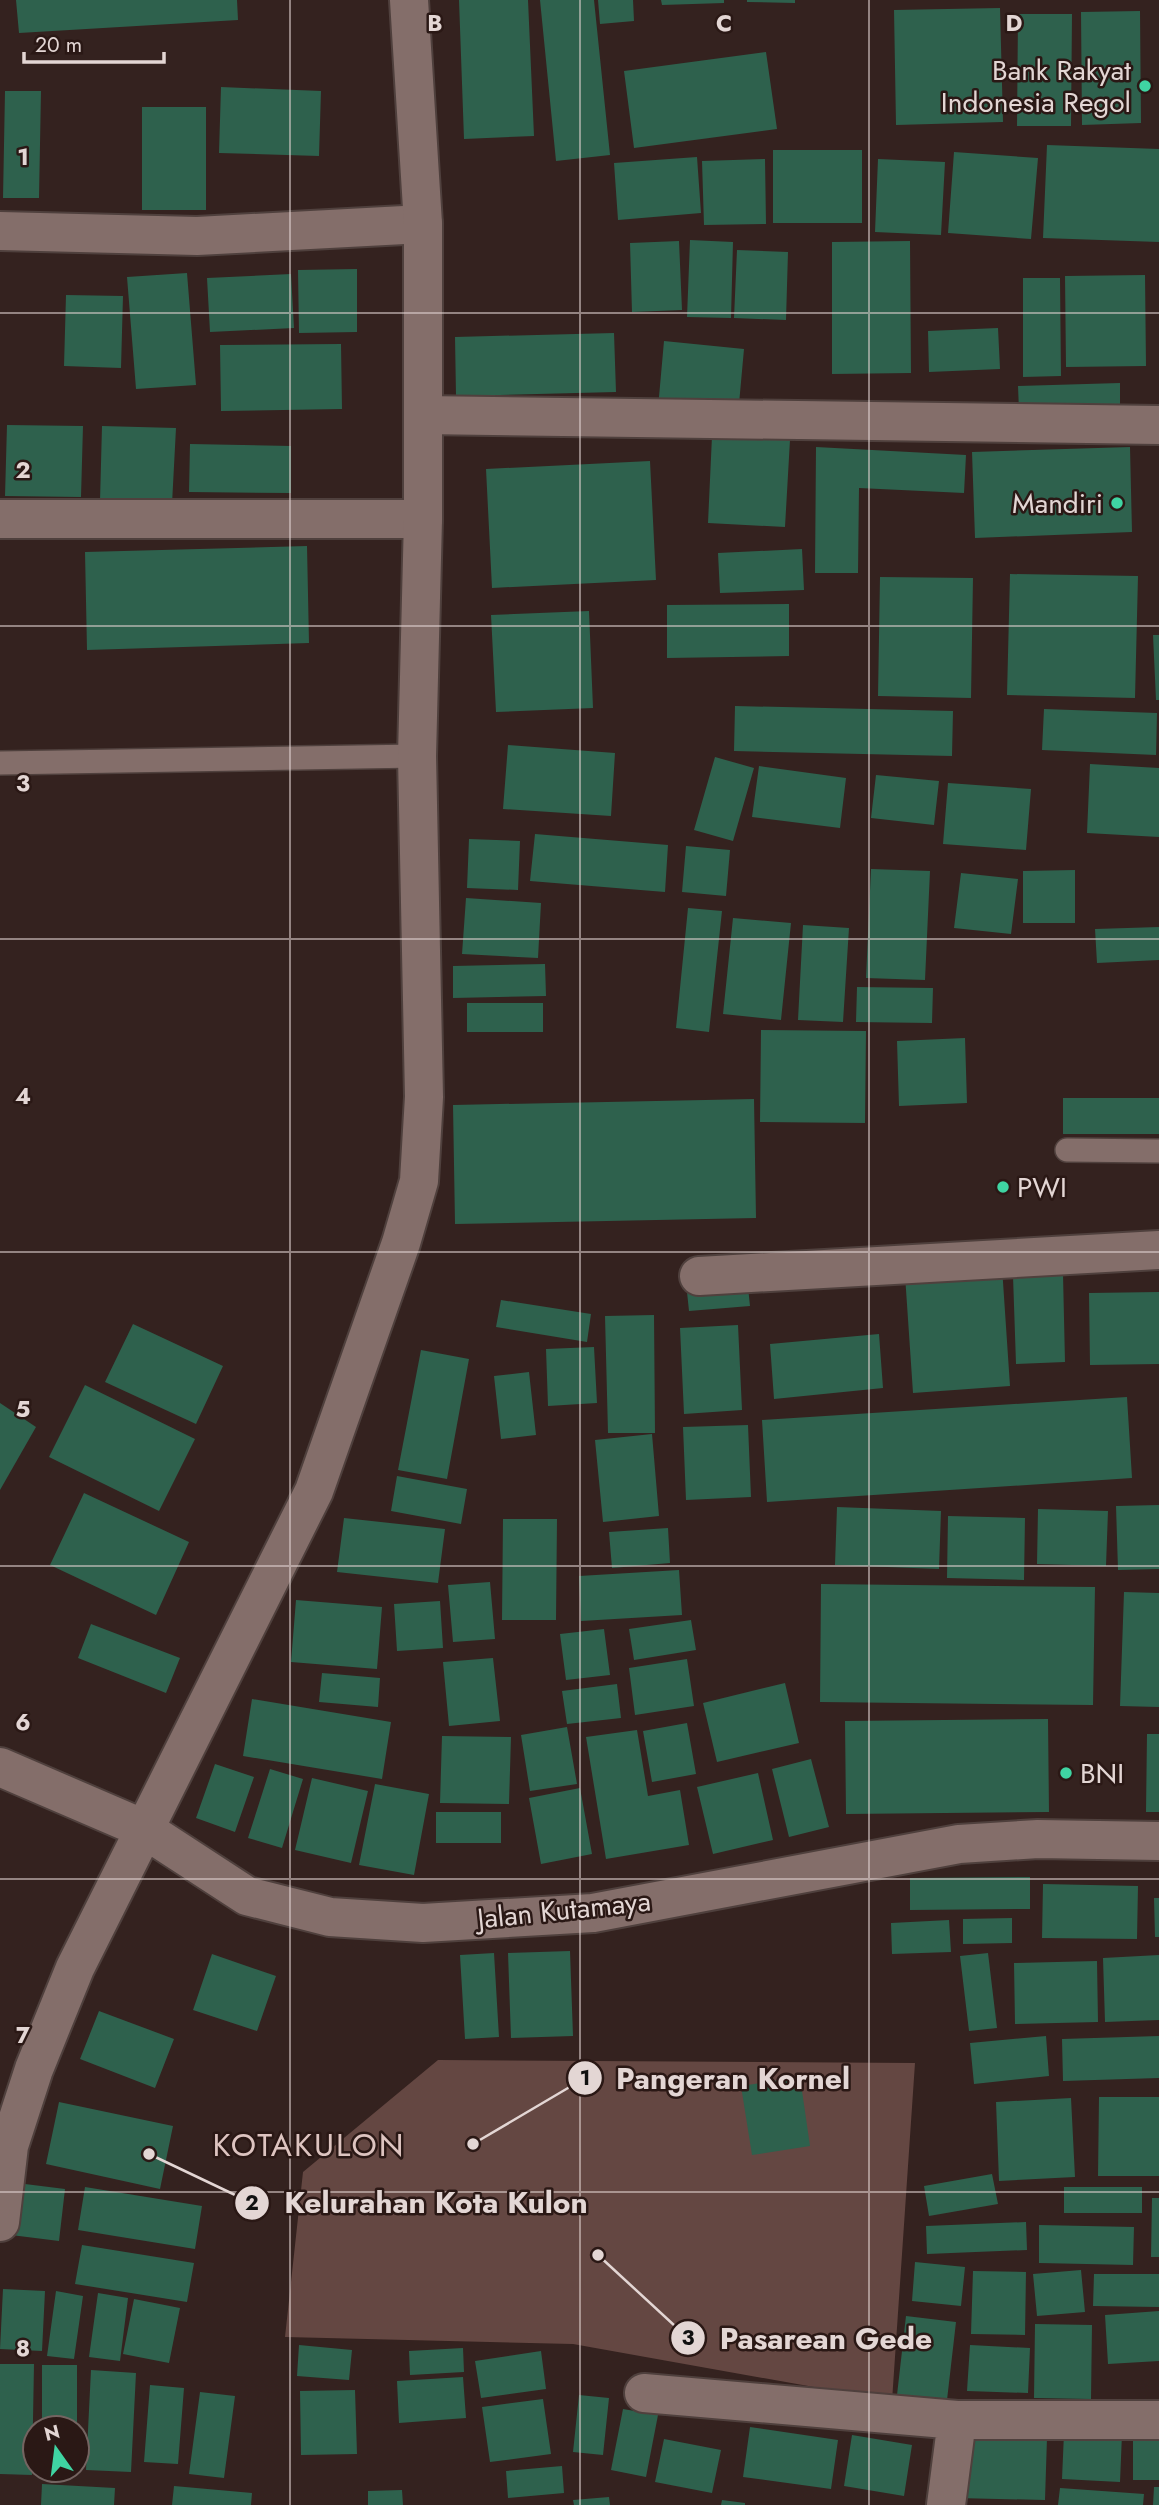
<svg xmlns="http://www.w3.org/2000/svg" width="1159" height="2505" font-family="Jost,sans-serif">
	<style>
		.green { fill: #644742 }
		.building { fill: #2e614d }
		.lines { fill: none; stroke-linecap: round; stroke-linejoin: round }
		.lane-casing { stroke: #4f403d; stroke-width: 26 }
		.street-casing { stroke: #4f403d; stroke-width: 42 }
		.secondary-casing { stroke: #4f403d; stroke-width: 42 }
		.lane { stroke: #846e6a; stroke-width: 23 }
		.street { stroke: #846e6a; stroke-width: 38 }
		.secondary { stroke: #846e6a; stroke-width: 38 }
		.grid { fill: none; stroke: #e3d6d4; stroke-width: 2; stroke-opacity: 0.55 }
		.poi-dot { fill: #3fd4a2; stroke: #2a1815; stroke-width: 2.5 }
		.labels { text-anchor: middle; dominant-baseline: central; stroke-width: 5; stroke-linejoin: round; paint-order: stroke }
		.poi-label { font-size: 28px; fill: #e3d6d4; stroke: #2a1815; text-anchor: end }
		.street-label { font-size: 28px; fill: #e3d6d4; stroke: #2a1815 }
		.quarter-label { font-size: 32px; letter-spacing: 2px; fill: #ddc4c0; stroke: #2a1815 }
		.grid-label { font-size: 23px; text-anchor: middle; font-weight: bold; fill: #e3d6d4; stroke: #2a1815; stroke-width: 5; stroke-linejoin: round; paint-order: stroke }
		.leader { fill: none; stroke: #e3d6d4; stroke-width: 2.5 }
		.callout-dot { fill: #e3d6d4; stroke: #2a1815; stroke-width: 2.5 }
		.mark-label { font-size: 21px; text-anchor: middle; font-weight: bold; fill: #111 }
		.callout-label { font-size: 30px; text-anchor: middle; font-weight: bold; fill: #e3d6d4; stroke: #2a1815; stroke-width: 5; stroke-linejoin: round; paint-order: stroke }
	</style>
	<rect width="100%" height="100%" fill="#34221f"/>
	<path class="green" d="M438,2060L915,2063L892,2401L573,2344L285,2337L303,2172Z"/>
	<path class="building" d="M16,0H237L238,20L19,33Z
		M459,0H528L534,136L464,139Z
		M540,0H594L610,155L556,161Z
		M598,0H633L634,21L600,24Z
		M661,0H724V3L662,5Z
		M747,0H795V3L747,2Z
		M1000,8L1003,122L896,125L894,10Z
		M1140,11L1141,123L1082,125L1081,12Z
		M1018,14H1072L1071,126H1017Z
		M766,52L777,129L634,148L624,71Z
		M221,87L321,91L319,156L219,153Z
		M5,91H41L39,198H3Z
		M142,107H206V210H142Z
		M1047,145L1159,149V242L1043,238Z
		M773,150H862V223H773Z
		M954,152L1038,158L1031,239L948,233Z
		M697,157L701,213L618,220L614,163Z
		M765,159L766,224L704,225L702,161Z
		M878,159L945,162L941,235L875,232Z
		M690,240L733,242L731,318L687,317Z
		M679,241L682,310L632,312L630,243Z
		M910,241L911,373L832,374V242Z
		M737,250L788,252L786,320L734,318Z
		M357,269V332L299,333L298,270Z
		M187,273L196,385L136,389L127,277Z
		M291,274L294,328L210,332L207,278Z
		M1145,275L1146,366L1066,367L1065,276Z
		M1023,278H1060L1061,376L1023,377Z
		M66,295L123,296L121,368L64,366Z
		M998,328L1000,369L929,372L928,331Z
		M614,333L616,392L456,396L455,337Z
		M664,341L744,349L738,415L658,408Z
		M341,344L342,409L221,411L220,345Z
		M1120,383V407L1019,411L1018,386Z
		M7,425L83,426L81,497L5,496Z
		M102,426L176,428L172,504L100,501Z
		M712,436L790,440L785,527L708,523Z
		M190,444L291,446V493L189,492Z
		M816,447L966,455L964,493L859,488L858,573H815Z
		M1130,447L1132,532L975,538L972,452Z
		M650,461L656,580L492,588L486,469Z
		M307,546L309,643L87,650L85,552Z
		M802,549L804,590L720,593L718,553Z
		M1010,574L1138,576L1135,698L1007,695Z
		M880,577L973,578L971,698L878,696Z
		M789,604V656L667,658V605Z
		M589,611L593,708L496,712L491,615Z
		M1153,635H1159V700H1156Z
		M735,706L953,711L952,756L734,751Z
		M1044,709L1157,713L1156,755L1042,750Z
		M508,745L615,753L611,816L503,809Z
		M715,757L754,768L733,841L694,830Z
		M1090,764L1159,768V837L1087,833Z
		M759,766L846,778L840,828L752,817Z
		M876,775L939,781L934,825L871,818Z
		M948,783L1031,789L1026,850L943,844Z
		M535,834L668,845L665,892L530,881Z
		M469,839L520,841L518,890L467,888Z
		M686,846L730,850L726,896L682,892Z
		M871,869L930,871L925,980L866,978Z
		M1075,870V923H1023V871Z
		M961,873L1018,879L1011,934L954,928Z
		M466,898L541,903L538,958L462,954Z
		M688,908L722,911L709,1032L676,1028Z
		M733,918L791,923L781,1020L723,1014Z
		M803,925L849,928L843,1022L798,1020Z
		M1159,927V960L1097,963L1095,929Z
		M545,964L546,996L453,998V966Z
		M857,987L933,988L932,1023L856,1022Z
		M467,1003H543V1032H467Z
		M761,1030L866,1031L865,1123L760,1122Z
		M965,1038L967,1103L899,1106L897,1041Z
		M1063,1098H1159V1134H1063Z
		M754,1099L756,1218L455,1224L453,1105Z
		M1002,1267L1010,1386L913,1393L905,1275Z
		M1063,1274L1065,1362L1016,1364L1013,1276Z
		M748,1287L750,1306L689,1311L687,1292Z
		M1159,1292V1364L1090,1365L1089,1293Z
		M501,1300L591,1314L587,1342L496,1327Z
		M654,1315L655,1433H608L605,1316Z
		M133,1324L223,1366L196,1424L105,1382Z
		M738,1325L742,1410L684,1414L680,1328Z
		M879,1334L883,1388L774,1399L770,1344Z
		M594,1347L597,1403L548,1406L546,1349Z
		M421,1350L469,1359L447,1479L398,1470Z
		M529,1372L536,1435L501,1439L494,1376Z
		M85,1385L195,1439L159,1511L49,1457Z
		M1127,1397L1132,1478L767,1502L762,1420Z
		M0,1403L36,1427L0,1490Z
		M748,1425L751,1497L686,1500L683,1427Z
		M652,1434L659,1516L603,1522L595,1440Z
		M397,1476L467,1489L461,1524L391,1511Z
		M84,1493L189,1542L156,1615L50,1565Z
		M1159,1505V1569L1118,1570L1116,1506Z
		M837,1507L941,1511L939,1569L835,1565Z
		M1038,1509L1108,1511L1106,1566L1037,1564Z
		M948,1516L1025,1518L1024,1580L947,1578Z
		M344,1518L445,1529L438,1583L337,1572Z
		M503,1519H557L556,1620H502Z
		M668,1528L670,1563L612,1568L609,1532Z
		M679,1570L682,1615L581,1621L579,1576Z
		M490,1582L495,1639L453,1642L448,1585Z
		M821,1584L1095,1587L1093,1705L820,1702Z
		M1124,1592L1159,1593V1707L1120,1706Z
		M296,1600L382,1607L377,1669L291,1662Z
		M440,1601L443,1648L397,1651L394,1604Z
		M691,1620L696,1650L634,1660L629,1629Z
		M91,1624L180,1658L166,1693L78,1658Z
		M604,1629L610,1675L566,1680L560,1634Z
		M493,1658L500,1721L449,1726L443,1662Z
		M687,1659L694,1706L635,1715L629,1668Z
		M322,1673L380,1678L378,1707L319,1702Z
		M785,1683L799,1743L717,1762L703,1703Z
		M617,1684L621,1718L567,1724L562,1691Z
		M252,1699L391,1722L382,1779L243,1756Z
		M1048,1719L1049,1812L846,1814L845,1721Z
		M687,1723L696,1774L652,1782L643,1731Z
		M567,1727L577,1784L530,1791L521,1735Z
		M637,1730L648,1796L680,1790L689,1845L606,1859L586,1737Z
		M1147,1734H1159V1812H1146Z
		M442,1736L511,1737L509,1804L440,1803Z
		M811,1759L829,1827L789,1837L772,1769Z
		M215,1764L254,1777L235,1832L196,1818Z
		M270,1769L303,1779L282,1848L248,1838Z
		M758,1773L773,1840L713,1854L697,1787Z
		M312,1778L368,1791L351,1863L295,1850Z
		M375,1784L429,1794L414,1875L359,1865Z
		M580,1788L592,1854L541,1864L529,1798Z
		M436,1812H501V1843H436Z
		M1030,1877V1909L910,1910V1878Z
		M1043,1884L1138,1886L1137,1939L1042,1938Z
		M1154,1898H1159V1937H1155Z
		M1012,1918V1943L963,1944V1919Z
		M949,1920L951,1952L892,1954L891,1923Z
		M570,1951L573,2036L511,2038L508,1953Z
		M494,1953L499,2037L465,2039L460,1955Z
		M988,1953L997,2028L969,2031L960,1956Z
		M212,1954L276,1976L257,2031L193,2010Z
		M1159,1955V2020L1105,2022L1103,1958Z
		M1097,1961L1098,2022L1015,2024L1014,1963Z
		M99,2011L174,2039L155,2088L80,2059Z
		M1046,2036L1049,2076L974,2084L970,2043Z
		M1159,2036V2078L1063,2081L1062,2039Z
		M800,2077L810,2146L752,2155L741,2086Z
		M1099,2097H1159V2176H1098Z
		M1071,2098L1075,2177L999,2181L996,2102Z
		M59,2102L173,2126L160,2189L46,2164Z
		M992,2174L998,2204L929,2216L924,2186Z
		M17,2183L65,2189L59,2241L11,2235Z
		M85,2187L202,2206L195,2249L78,2230Z
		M1064,2187H1142V2213H1064Z
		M1152,2198H1159V2257H1151Z
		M1026,2222L1027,2250L927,2254L926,2226Z
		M1039,2225L1134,2227L1133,2265L1039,2263Z
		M82,2245L194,2263L187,2302L75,2284Z
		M915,2262L965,2267L961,2306L912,2301Z
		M1081,2270L1085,2312L1037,2316L1033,2274Z
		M973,2271L1026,2272L1025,2335L971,2334Z
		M1094,2274H1159V2307L1093,2306Z
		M3,2289L45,2291L42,2351L0,2349Z
		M56,2291L83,2296L74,2359L47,2356Z
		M98,2293L128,2298L120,2361L89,2357Z
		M134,2299L180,2308L169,2363L123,2354Z
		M1159,2311V2361L1108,2364L1105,2315Z
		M906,2316L956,2322L947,2400L897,2395Z
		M1035,2324L1092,2325L1091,2399L1034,2398Z
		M299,2345L352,2350L349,2380L297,2376Z
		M970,2345L1030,2348L1028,2393L967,2391Z
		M463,2348L464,2372L410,2375L409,2351Z
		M541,2351L546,2389L481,2398L475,2361Z
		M0,2364H34L32,2475L0,2474Z
		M42,2365H77V2428H42Z
		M91,2370L136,2373L131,2472L86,2470Z
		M463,2377L466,2418L399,2423L397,2381Z
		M150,2385L184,2388L178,2464L144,2462Z
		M355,2390L357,2454L301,2455L300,2391Z
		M200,2392L235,2396L224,2478L189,2474Z
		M579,2395L609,2398L603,2455L573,2452Z
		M543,2399L551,2454L490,2462L482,2407Z
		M623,2409L658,2415L646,2477L611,2470Z
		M750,2427L838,2440L831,2489L743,2477Z
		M1064,2433L1122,2434L1120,2482L1062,2479Z
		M1159,2433V2480H1133V2434Z
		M852,2435L912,2445L904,2496L844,2486Z
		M959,2436L1047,2438L1045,2500L957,2498Z
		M664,2439L721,2450L712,2493L655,2482Z
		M562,2466L564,2493L508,2498L506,2471Z
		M42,2484L115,2488L114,2505H41Z
		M174,2486L252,2493L251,2505H172Z
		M1154,2487H1159V2505H1153Z
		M1060,2488L1144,2494L1143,2505H1058Z
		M402,2490L403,2505H368V2491Z
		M609,2497L610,2505H574L573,2500Z
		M722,2500L745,2503V2505H721Z"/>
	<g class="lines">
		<g class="lane-casing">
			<path id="lane" d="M0,763L417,756
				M1067,1150L1159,1151"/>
		</g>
		<g class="street-casing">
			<path id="street" d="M0,231L197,236L423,224
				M423,415L1159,425
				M0,519H423
				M699,1276L1159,1250
				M644,2393L957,2420
				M946,2505L957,2420H1159"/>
		</g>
		<g class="secondary-casing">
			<path id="secondary" d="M0,1767L144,1829L247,1896L330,1917L423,1923L593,1913L959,1844L1038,1839L1159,1841
				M0,2222L9,2146L34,2069L75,1968L314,1491L401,1243L419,1181L424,1097L417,756L423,519V224L409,0"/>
		</g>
		<use href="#lane" class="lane"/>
		<use href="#street" class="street"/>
		<use href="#secondary" class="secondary"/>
	</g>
	<path class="grid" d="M290,0V2505M580,0V2505M869,0V2505M0,313H1159M0,626H1159M0,939H1159M0,1252H1159M0,1566H1159M0,1879H1159M0,2192H1159"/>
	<g class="poi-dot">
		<circle cx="1145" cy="86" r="7"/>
		<circle cx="1117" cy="503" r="7"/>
		<circle cx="1003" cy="1187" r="7"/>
		<circle cx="1066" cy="1773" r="7"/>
	</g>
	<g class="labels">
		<g class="poi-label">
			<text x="1131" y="70">Bank Rakyat<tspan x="1131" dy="32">Indonesia Regol</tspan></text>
			<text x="1103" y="503">Mandiri</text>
			<text x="1017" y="1187" text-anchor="start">PWI</text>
			<text x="1080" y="1773" text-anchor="start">BNI</text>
		</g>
		<g class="street-label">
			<text transform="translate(564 1910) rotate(-6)">Jalan Kutamaya</text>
		</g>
		<g class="quarter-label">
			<text x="309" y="2145">KOTAKULON</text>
		</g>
	</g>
	<g class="grid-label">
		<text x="435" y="31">B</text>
		<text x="724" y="31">C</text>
		<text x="1014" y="31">D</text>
		<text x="23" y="165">1</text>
		<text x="23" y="478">2</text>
		<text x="23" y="791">3</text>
		<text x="23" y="1104">4</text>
		<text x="23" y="1417">5</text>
		<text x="23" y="1730">6</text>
		<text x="23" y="2043">7</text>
		<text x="23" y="2356">8</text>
	</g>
	<path class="leader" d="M473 2144L585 2078M149 2154L252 2203M598 2255L688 2338"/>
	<g class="callout-dot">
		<circle cx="473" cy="2144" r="7"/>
		<circle cx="149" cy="2154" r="7"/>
		<circle cx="598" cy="2255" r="7"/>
		<circle cx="585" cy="2078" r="18"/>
		<circle cx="252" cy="2203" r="18"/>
		<circle cx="688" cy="2338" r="18"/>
	</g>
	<g class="mark-label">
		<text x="585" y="2085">1</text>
		<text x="252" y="2210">2</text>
		<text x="688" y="2345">3</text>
	</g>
	<g class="callout-label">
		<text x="733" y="2089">Pangeran Kornel</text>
		<text x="436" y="2213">Kelurahan Kota Kulon</text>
		<text x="826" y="2349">Pasarean Gede</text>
	</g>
	<g transform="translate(56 2449) rotate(346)"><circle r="33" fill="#2a1815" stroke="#746461" stroke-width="2"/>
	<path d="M0-5L12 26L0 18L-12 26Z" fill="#3fd4a2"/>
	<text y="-10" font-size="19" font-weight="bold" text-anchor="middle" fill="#e3d6d4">N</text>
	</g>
	<path d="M24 52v10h140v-10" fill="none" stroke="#e3d6d4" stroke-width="3.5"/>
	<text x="35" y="52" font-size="21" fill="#e3d6d4" stroke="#2a1815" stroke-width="5" paint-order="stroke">20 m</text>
</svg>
